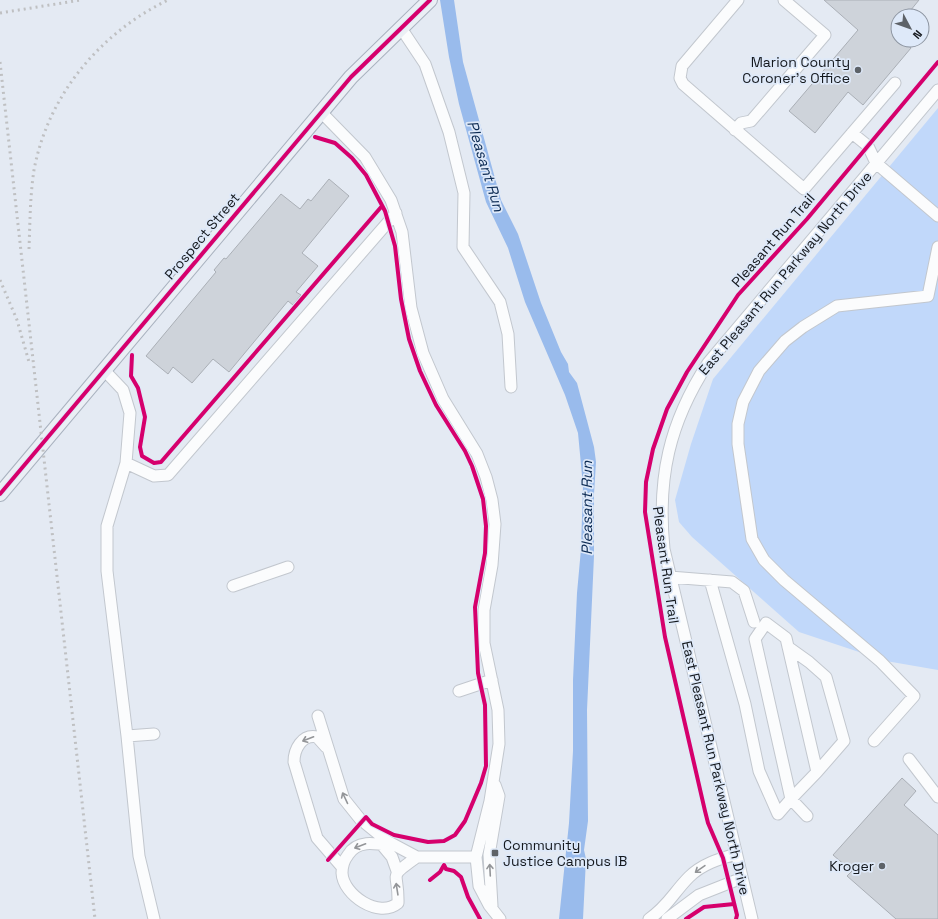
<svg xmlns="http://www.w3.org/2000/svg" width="938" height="919" font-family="'Space Grotesk',sans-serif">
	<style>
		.green { fill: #c1d8fa }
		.water { fill: #99bbec }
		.building { fill: #ced3da; stroke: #aaafb6 }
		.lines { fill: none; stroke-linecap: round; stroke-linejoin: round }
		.minor-casing { stroke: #c2c7ce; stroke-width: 13 }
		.major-casing { stroke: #a9b2bf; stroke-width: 16 }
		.minor { stroke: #fbfcfd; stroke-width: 11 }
		.major { stroke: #ebeff5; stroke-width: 14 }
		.rail { stroke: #bfc0c2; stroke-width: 3; stroke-dasharray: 2 4; stroke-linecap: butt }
		.cycleway-casing { stroke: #dee9f9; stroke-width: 6 }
		.cycleway { stroke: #d6006c; stroke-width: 4 }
		.oneway { stroke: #939598 }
		.poi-dot { fill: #5d6268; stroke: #dee9f9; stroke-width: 1.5 }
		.labels { text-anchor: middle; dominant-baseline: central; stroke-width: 3.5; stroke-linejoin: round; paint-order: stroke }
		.poi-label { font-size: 14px; fill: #14181d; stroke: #dee9f9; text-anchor: end }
		.street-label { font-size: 14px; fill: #14181d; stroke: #dee9f9 }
		.water-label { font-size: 15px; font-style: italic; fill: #0b2a53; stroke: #dee9f9 }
	</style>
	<rect width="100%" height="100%" fill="#e4eaf3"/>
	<path class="green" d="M938,108V670L886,661L799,632L692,537L679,522L675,500L691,444L713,379Z"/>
	<path class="water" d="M440,0H454L463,62L501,200L518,234L541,303L561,352L568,364L569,372L577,383L594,447L596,462L594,494V556L587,710L588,821L584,850L586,859L583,919H559L569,823L573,751V680L577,593L581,549L583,486L578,433L565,395L525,302L508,248L486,202L459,104L449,57Z"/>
	<path class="building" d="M824,0H919L906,16H898V40H902L911,48L863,105L848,92L815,133L789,111L858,30Z
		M329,179L349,196L302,253L318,266L296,292L301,295L293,305L288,301L229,372L213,359L192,383L173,367L168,374L146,356L216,272L214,270L224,258L226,259L281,194L300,209L308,199L311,201Z
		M902,778L916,791L904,805L938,835V919H896L847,876L852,871L833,855Z"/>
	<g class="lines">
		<g class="minor-casing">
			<path id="minor" d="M738,0L682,66L680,78L683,84L804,189L895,83
				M401,28L425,64L449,132L464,193L463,247L500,302L508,334L511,387
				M321,112L365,157L391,200L402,232L411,308L423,353L443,399L477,454L486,477L492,500L495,524L492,565L484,610V643L498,710L499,744L490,801L476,857L479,886L489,905L500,919
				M735,130L741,123L751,121L825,35L784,0
				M852,133L868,146L876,163L938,216
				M104,370L123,390L130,413L126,463L154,476L168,475L396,213
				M126,463L107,526V571L127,736L154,734
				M670,577L732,582L744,591L754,622
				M710,580L745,704L759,771L778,814L791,799L807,816
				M233,586L288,567
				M766,623L786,638L817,772L791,799L755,639Z
				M788,647L809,662L826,677L844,741L817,772
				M459,691L492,680
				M318,716L344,799L360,819L387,841L417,857H476
				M127,736L139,856L154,919
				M874,741L914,696L880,661L784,580L764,560L752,539L738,444V424L743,402L759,371L785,341L803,327L837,306L928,296L938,247
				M326,747L317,737C302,734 294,749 294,762L317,838L342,867
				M909,759L938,797
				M382,845L392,857L397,871
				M390,846C374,843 357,840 348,855C344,860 342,866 342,873C343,895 379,919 398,903C399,870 386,879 417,857
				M492,906L489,855L499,796L495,785
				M649,919C668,906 674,892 689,877C702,864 719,859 736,854
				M667,919L699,895L742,878
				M752,919L664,549C657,478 669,423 708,363L938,90"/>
		</g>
		<g class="major-casing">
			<path id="major" d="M0,494L351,77L430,0"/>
		</g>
		<use href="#minor" class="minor"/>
		<use href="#major" class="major"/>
		<path class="rail" d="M0,13L81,0
			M0,62L95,919
			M29,249C30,222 30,196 34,170C48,95 100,33 168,0
			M0,280L17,320L29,362"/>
		<g class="cycleway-casing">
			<path id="cycleway" d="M315,137L335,143L352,158L366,175L385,211L395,246L401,299L409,339L420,371L436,405L465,451L472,466L483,499L486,526L485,553L475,607L478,673L485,705L486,766L481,783L465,821L455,835L444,841L428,842L394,835L372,824L366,817L328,860
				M132,355L131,376L138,388L145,417L140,447L142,456L154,463L161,462L382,206
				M0,494L351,77L430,0
				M430,880L440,872L444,865L446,869L454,871L461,877L468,897L480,919
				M686,919L704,907L734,904
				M736,919L737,915L723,858L708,823L705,811L665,637L645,512L646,482L653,449L667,409L687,372L738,295L807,219L938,62"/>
		</g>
		<use href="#cycleway" class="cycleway"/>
	</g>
	<defs><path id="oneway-shaft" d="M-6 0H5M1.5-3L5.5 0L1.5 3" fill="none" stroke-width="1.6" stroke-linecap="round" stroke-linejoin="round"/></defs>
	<g class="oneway">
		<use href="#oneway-shaft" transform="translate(308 739) rotate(159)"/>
		<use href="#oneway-shaft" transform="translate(345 798) rotate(-115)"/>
		<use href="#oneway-shaft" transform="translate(360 846) rotate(159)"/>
		<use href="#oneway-shaft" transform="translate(700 869) rotate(145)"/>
		<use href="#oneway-shaft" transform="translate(490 870) rotate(-93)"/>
		<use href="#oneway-shaft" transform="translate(397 889) rotate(-99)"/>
	</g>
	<g class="poi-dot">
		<circle cx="858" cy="70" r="4"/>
		<rect x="491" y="849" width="8" height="8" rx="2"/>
		<circle cx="882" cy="866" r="4"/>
	</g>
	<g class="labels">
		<g class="poi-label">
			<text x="850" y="62">Marion County<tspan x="850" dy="16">Coroner's Office</tspan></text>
			<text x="503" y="845" text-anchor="start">Community<tspan x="503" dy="16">Justice Campus IB</tspan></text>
			<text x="874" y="866">Kroger</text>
		</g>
		<g class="street-label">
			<text transform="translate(202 236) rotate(-50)">Prospect Street</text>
			<text transform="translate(773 240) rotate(-49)">Pleasant Run Trail</text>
			<text transform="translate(785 273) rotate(-50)">East Pleasant Run Parkway North Drive</text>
			<text transform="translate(666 565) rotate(82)">Pleasant Run Trail</text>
			<text transform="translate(716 768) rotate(77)">East Pleasant Run Parkway North Drive</text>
		</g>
		<g class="water-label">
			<text transform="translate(486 166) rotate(73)">Pleasant Run</text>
			<text transform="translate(586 508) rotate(-90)">Pleasant Run</text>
		</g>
	</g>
	<g transform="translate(910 28) rotate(131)"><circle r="19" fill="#dee9f9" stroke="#8d95a1"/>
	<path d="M0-3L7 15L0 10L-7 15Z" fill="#5d6268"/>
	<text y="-6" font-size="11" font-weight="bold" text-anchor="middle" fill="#14181d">N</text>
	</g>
</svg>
